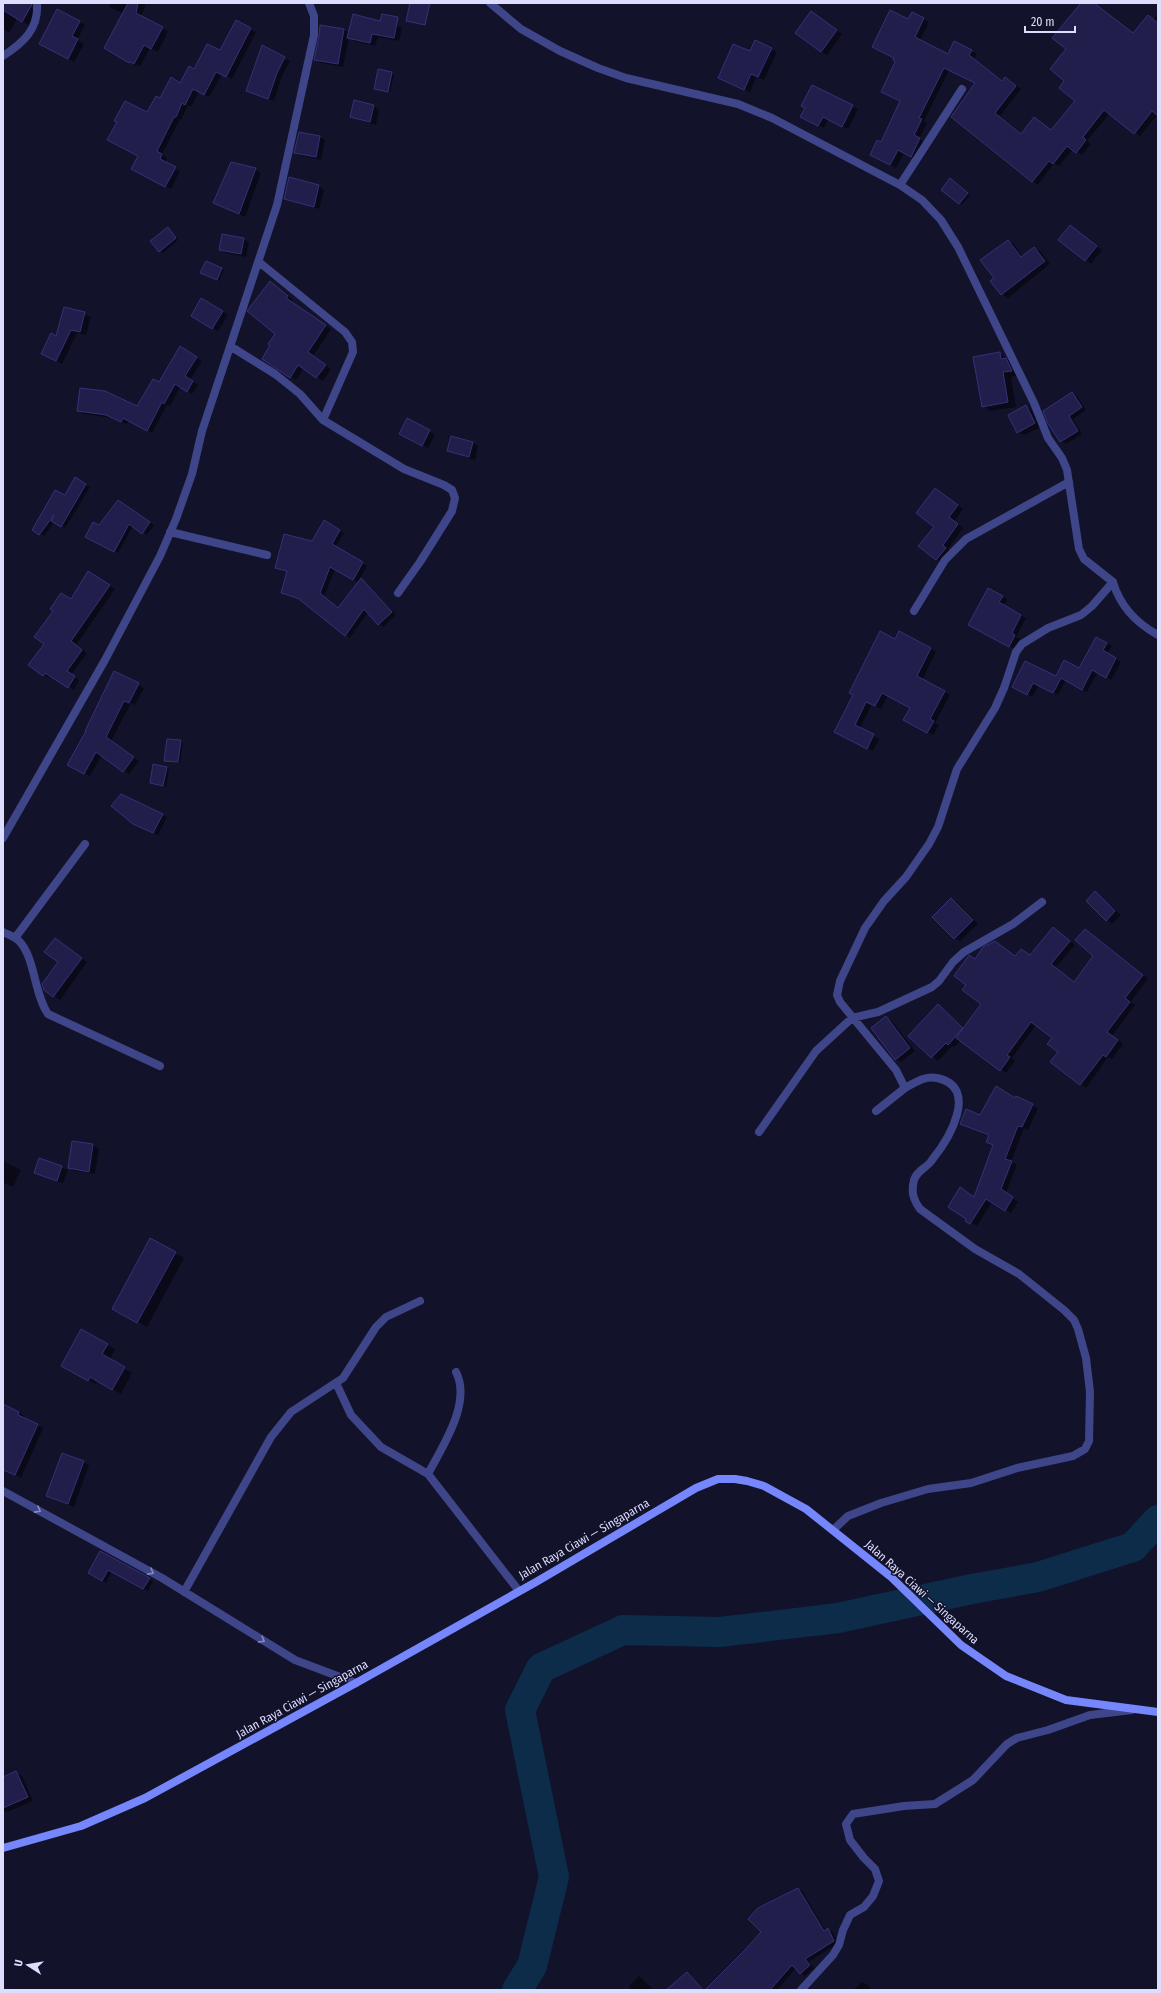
<svg xmlns="http://www.w3.org/2000/svg" width="1161" height="1993" font-family="'Fira Sans Condensed',sans-serif">
	<style>
		.shadow { fill: #0007 }
		.lines { fill: none; stroke-linecap: round; stroke-linejoin: round }
		.river { stroke: #0c2c4a; stroke-width: 30 }
		.building { fill: #211e4c; stroke: #353178 }
		.minor { stroke: #3e4689; stroke-width: 8 }
		.secondary { stroke: #7686fc; stroke-width: 8 }
		.oneway { stroke: #868abe }
		.labels { text-anchor: middle; dominant-baseline: central; stroke-width: 3; stroke-linejoin: round; paint-order: stroke }
		.street-label { font-size: 12px; fill: #dddefe; stroke: #13122b }
	</style>
	<rect width="100%" height="100%" fill="#13122b"/>
	<path class="shadow" d="M3,3H23L37,11L29,25L17,18L9,33L3,29Z
		M111,3H146L141,17L168,31L158,52L150,48L140,66L136,64V66L106,48L123,13L109,7Z
		M1082,3H1094L1133,34L1148,16L1154,19L1158,14V114L1140,136L1110,113L1087,141L1091,144L1082,155L1073,149L1059,166L1054,163L1038,185L1032,181L977,83L949,70L924,121L927,123L919,139L925,142L916,159L904,153L896,168L876,158L902,101L897,61L912,13L929,22L920,41L948,55L955,43L977,54L974,59L1003,81L1005,78L1021,89L1000,116L1022,134L1051,131L1077,101L1066,80L1067,48Z
		M57,11L85,25L77,40L84,44L74,62L46,47Z
		M812,12L842,34L827,55L821,52Z
		M236,22L256,32L232,79L222,74L209,97L199,91L191,107L188,105L181,120L180,119L162,154L167,158L165,163L180,171L171,189L137,172L147,113L160,99L221,52Z
		M396,25L402,28L399,41L378,37L375,46L354,41L349,38L343,67L321,63L315,59L320,36L344,30L349,33Z
		M756,41L777,52L764,80L757,76L750,92L724,80L750,52Z
		M284,58L290,61L282,76L274,101L248,91Z
		M391,73L394,75L390,92L377,90Z
		M812,86L858,109L848,129L828,119L824,128L807,120L806,108Z
		M374,106L379,110L376,125L351,117Z
		M319,137L325,140L321,160L301,156L295,153Z
		M255,169L261,173L245,217L214,203Z
		M953,180L970,195L962,205L960,203Z
		M319,186L324,190L319,209L291,201L285,198Z
		M1070,226L1102,250L1091,264L1059,240Z
		M168,229L178,240L163,253L152,242Z
		M243,239L249,242L246,257L226,253L220,250Z
		M1008,241L1014,244L1023,257L1034,248L1040,251L1050,264L1008,298L1002,294L992,281L995,279Z
		M221,269L224,270L219,281L204,274Z
		M276,286L293,300L291,302L331,329L313,356L331,369L323,381L304,368L296,380L263,359L276,333Z
		M202,299L228,315L218,331L192,316Z
		M65,308L91,317L86,335L77,333L62,364L48,357L57,337Z
		M180,348L202,361L190,380L198,385L192,394L180,387L170,406L167,405L152,433L129,420L127,424L112,418L83,414L78,411L138,407L159,383Z
		M1000,353L1014,364L1020,375L1011,377L1016,407L991,411L983,406Z
		M1072,393L1077,396L1086,410L1073,419L1082,434L1066,444L1061,441L1048,421Z
		M1026,406L1032,410L1041,427L1024,435L1018,432Z
		M429,431L435,435L428,448L400,433Z
		M473,443L478,446L475,460L448,451Z
		M75,479L90,487L65,528L54,522L44,536L40,534L65,497Z
		M941,492L963,509L955,521L963,528L948,549L951,552L942,563L920,546L936,527Z
		M119,501L154,525L147,535L133,526L118,553L86,536L99,526Z
		M324,522L344,533L335,547L367,566L358,582L335,569L324,597L338,608L361,580L396,615L383,627L368,612L350,638L301,599L282,593L288,572L277,568L313,542Z
		M93,575L115,589L76,645L87,653L71,675L79,680L74,690L50,676L49,678L44,675L45,643L71,600Z
		M988,589L1007,599L1004,606L1026,618L1016,637L1020,639L1014,649L969,624Z
		M1097,638L1112,646L1107,654L1121,662L1111,680L1098,672L1087,692L1066,680L1058,695L1039,685L1032,697L1013,686L1057,677L1079,670Z
		M896,640L930,648L936,652L922,680L950,695L935,723L939,725L933,735L905,720L911,708L888,695L881,709L872,704L860,728L879,739L873,751L841,735Z
		M115,673L144,688L135,705L131,703L111,741L139,761L129,774L102,755L90,776L69,764L87,731Z
		M180,741L183,743L180,763L165,760Z
		M166,767L169,769L166,787L151,783Z
		M162,815L167,817L158,835L139,826Z
		M1096,893L1121,915L1112,924L1087,901Z
		M951,899L957,902L978,924L960,941L954,938Z
		M1053,928L1075,945L1055,968L1075,982L1094,956L1091,934L1148,979L1130,1002L1135,1005L1112,1036L1123,1044L1112,1059L1108,1057L1086,1088L1051,1062L1059,1051L1053,1038L1036,1025L1012,1058L1015,1061L1006,1073L961,1040L954,1047L952,1046L938,1061L909,1036L938,1006L965,1028L983,1004L968,985L975,960L1030,956Z
		M56,939L87,962L60,1000L45,989L60,962Z
		M886,1018L892,1021L915,1051L901,1062L895,1059Z
		M1016,1099L1038,1108L1028,1130L1024,1128L1011,1162L1017,1165L1006,1193L1018,1202L1011,1213L992,1202L977,1226L967,1221L994,1146L989,1136L967,1127L980,1116Z
		M93,1145L99,1149L95,1174L75,1171L69,1168Z
		M39,1159L68,1170L63,1183L35,1173Z
		M3,1161L21,1170L13,1187L3,1182Z
		M151,1240L184,1258L147,1327L113,1308Z
		M81,1330L115,1349L110,1360L132,1373L121,1394L98,1381L96,1384L62,1366Z
		M3,1405L19,1412L24,1416L23,1419L43,1428L21,1478L3,1468Z
		M84,1462L89,1465L74,1507L47,1496Z
		M101,1552L153,1581L148,1591L112,1571L106,1583L89,1573Z
		M16,1773L22,1776L33,1801L7,1812L3,1810V1782Z
		M798,1889L802,1891L826,1931L828,1930L833,1932L838,1943L809,1962L814,1968L805,1976L796,1968L777,1990H707L746,1951Z
		M687,1973L704,1990H668Z
		M639,1976L652,1988L650,1990H632L629,1986Z
		M862,1982L868,1985L872,1990H853Z"/>
	<g class="lines">
		<path class="river" d="M517,1990L532,1966L554,1877L520,1710L541,1668L623,1630L720,1632L838,1618L972,1589L1038,1577L1133,1547L1158,1520"/>
	</g>
	<path class="building" d="M3,3H32L31,6L22,22L3,10Z
		M128,3H138L136,13L163,27L151,49L144,45L134,64L130,62L129,63L104,48Z
		M410,3H430L425,25L406,21Z
		M1081,3H1094L1133,33L1148,15L1158,23V116L1152,111L1134,134L1104,110L1083,137L1086,140L1076,153L1067,146L1053,164L1049,161L1032,182L951,117L975,83L944,68L919,118L922,119L914,135L920,138L911,157L898,150L890,165L870,155L877,140L881,142L900,101L881,92L895,62L893,60L894,58L872,47L890,10L908,19L912,12L924,18L915,37L948,54L954,41L972,50L969,55L1002,81L1005,77L1016,86L995,113L1021,134L1034,117L1051,130L1075,101L1059,88L1064,81L1050,69L1066,49L1052,38Z
		M57,9L80,21L72,36L78,39L68,59L39,44Z
		M811,11L837,30L821,52L795,33Z
		M353,14L380,21L382,14L398,17L394,38L372,34L370,43L347,38Z
		M236,20L251,28L226,77L216,72L204,95L193,89L185,105L182,103L176,117H174L157,151L162,154L160,159L176,167L165,187L131,169L138,156L107,140L117,122L114,121L125,101L147,112L156,96L160,98L171,77L180,83L189,66L194,69L207,44L220,50Z
		M320,25L344,29L338,64L314,60L319,36Z
		M755,40L772,48L758,77L751,74L744,90L718,78L733,44L750,51Z
		M262,45L285,57L277,73L268,99L246,91Z
		M378,69L392,72L388,92L374,89Z
		M812,85L853,105L842,127L823,117L818,126L800,117L805,108L801,106Z
		M354,100L374,105L370,122L350,117Z
		M299,132L320,136L316,157L294,153Z
		M231,162L256,168L239,214L213,203Z
		M289,177L319,185L314,207L284,199Z
		M950,178L968,193L959,204L941,190Z
		M1070,225L1097,246L1085,261L1058,240Z
		M168,227L176,238L159,252L150,241Z
		M222,234L244,238L241,254L219,250Z
		M1008,240L1021,257L1034,247L1045,261L1001,295L990,281L994,278L980,260Z
		M206,261L222,268L217,280L200,273Z
		M270,281L288,296L286,298L326,325L308,352L326,365L316,378L298,365L290,378L262,359L270,345L268,344L275,334L247,311Z
		M201,298L223,311L212,329L191,316Z
		M64,307L85,312L80,332L71,330L56,361L41,354L51,333L56,336Z
		M180,346L197,357L185,376L193,381L187,392L175,384L164,404L162,402L147,431L123,418L121,422L106,415L77,411L80,388L105,391L137,406L153,379L159,382Z
		M1000,352L1001,359L1006,358L1012,371L1003,372L1008,402L982,407L973,357Z
		M1072,392L1082,407L1069,416L1078,431L1060,442L1047,422L1043,411Z
		M1026,405L1035,423L1017,433L1008,415Z
		M407,418L430,430L422,446L399,434Z
		M451,436L473,442L469,457L447,451Z
		M75,477L86,484L61,527L51,521L54,515L39,535L32,530L55,490L65,495Z
		M935,488L958,505L949,517L958,524L943,545L946,548L936,560L918,546L934,527L916,513Z
		M118,500L150,522L142,534L129,524L114,552L85,537L93,522L99,525Z
		M324,520L340,530L332,544L363,562L353,580L330,567L320,593L338,608L361,578L392,612L378,625L364,609L345,636L300,600V599L281,593L287,571L275,568L284,534L312,541Z
		M88,571L110,585L71,641L82,650L67,671L75,676L68,688L45,673L43,676L28,665L44,644L34,637L53,611L50,609L61,593L71,599Z
		M988,588L1003,596L999,602L1021,615L1012,633L1015,635L1009,647L968,625Z
		M880,631L895,639L899,631L931,648L917,676L945,691L930,719L934,721L927,733L903,720L910,708L882,693L875,706L866,702L855,725L874,734L867,749L834,732L853,695L849,693Z
		M1096,637L1107,643L1103,650L1116,658L1106,678L1092,670L1082,690L1061,678L1053,693L1033,683L1027,695L1012,687L1025,661L1056,676L1064,660L1079,668Z
		M114,671L139,683L129,703L124,701L106,737L134,757L123,772L96,752L84,774L67,765L86,731H85Z
		M167,739L181,740L178,762L164,761Z
		M153,764L167,767L163,786L150,783Z
		M121,794L163,814L153,833L133,824L111,806Z
		M1095,891L1115,911L1106,921L1086,901Z
		M951,898L973,920L954,939L932,917Z
		M1053,927L1070,941L1051,964L1074,982L1093,956L1075,940L1085,929L1143,975L1125,998L1130,1002L1107,1032L1118,1040L1106,1057L1103,1055L1080,1085L1050,1062L1058,1052L1047,1044L1052,1038L1031,1022L1007,1055L1010,1057L1000,1071L956,1038L981,1004L962,990L966,985L954,976L969,955L975,959L983,947L995,941L1015,956L1021,949L1030,955Z
		M55,938L82,958L53,997L44,990L42,984L58,962L44,952Z
		M938,1004L963,1028L948,1045L946,1043L931,1058L908,1036Z
		M886,1016L910,1048L895,1060L871,1028Z
		M996,1086L1015,1098L1016,1096L1033,1104L1022,1127L1018,1126L1005,1159L1012,1161L1001,1189L1013,1197L1005,1211L986,1199L970,1224L965,1221L966,1219L948,1207L960,1187L974,1197L993,1145L986,1142L989,1135L960,1124L966,1109L980,1115Z
		M72,1141L93,1144L89,1172L68,1168Z
		M39,1158L62,1166L57,1181L34,1173Z
		M150,1238L176,1252L137,1323L112,1309Z
		M81,1329L108,1344L102,1354L125,1367L112,1390L90,1377L88,1381L61,1366Z
		M3,1404L19,1412L18,1415L38,1424L15,1475L3,1470Z
		M62,1453L84,1461L68,1504L46,1496Z
		M100,1551L150,1578L143,1589L108,1570L102,1581L88,1573Z
		M16,1771L28,1797L3,1808V1777Z
		M798,1888L824,1931L828,1928L834,1941L805,1959L810,1965L800,1974L792,1965L770,1990H705L745,1950L761,1932L748,1919L758,1908Z
		M687,1972L703,1990H666Z"/>
	<g class="lines">
		<path class="minor" d="M490,3L521,29L560,51L598,68L626,78L738,104L772,118L900,185L922,200L941,220L958,247L1034,403L1048,438L1062,458L1067,470L1079,549L1084,559L1113,582L1092,606L1081,615L1048,628L1022,644L1016,652L1004,688L995,708L957,769L938,827L929,844L906,877L884,901L865,928L840,981L837,995L840,1002L896,1070L905,1088C916,1082 924,1076 937,1078C980,1087 949,1139 932,1160C927,1168 917,1170 914,1180C911,1192 913,1199 920,1209L975,1249L1019,1274L1064,1310L1074,1320L1078,1329L1086,1358L1090,1392L1089,1441L1085,1449L1073,1456L1017,1468L971,1483L928,1489L881,1503L848,1516L833,1530
			M3,56C23,43 39,29 37,3
			M900,185L962,89
			M259,262L345,332L352,342L353,352L323,420L404,469L444,485L452,490L455,498L452,511L420,562L398,593
			M230,346L275,374L300,394L323,420
			M170,532L267,555
			M1113,582C1120,606 1136,623 1158,635
			M914,611L945,560L966,539L1069,482
			M3,838L105,660L160,556L176,519L192,474L202,431L277,205L314,35V16L309,3
			M3,932C9,935 15,937 19,941C35,957 34,994 48,1014L160,1066
			M15,938L85,844
			M876,1111L905,1088
			M759,1132L816,1051L852,1018L878,1012L932,987L939,981L953,962L964,952L1013,924L1042,902
			M336,1383L351,1415L381,1447L428,1474L519,1591
			M428,1474C442,1447 472,1403 456,1372
			M3,1491L162,1578L295,1660L356,1683
			M184,1592L271,1437L291,1412L343,1378L376,1327L386,1317L420,1301
			M801,1990L833,1955L839,1945L843,1930L850,1915L864,1907L873,1896L879,1881L875,1869L864,1858L850,1840L846,1824L853,1814L904,1806L935,1804L973,1780L1007,1744L1017,1738L1048,1730L1090,1715L1132,1710"/>
		<path class="secondary" d="M3,1848L81,1826L145,1798L356,1683L536,1582L696,1488L718,1479H735L747,1481L764,1486L806,1509L890,1576L961,1645L1006,1676L1066,1700L1158,1712"/>
	</g>
	<defs><path id="oneway-chevron" d="M-2-3.5L2.5 0L-2 3.5" fill="none" stroke-width="1.6" stroke-linecap="round" stroke-linejoin="round"/></defs>
	<g class="oneway">
		<use href="#oneway-chevron" transform="translate(38 1510) rotate(29)"/>
		<use href="#oneway-chevron" transform="translate(151 1572) rotate(29)"/>
		<use href="#oneway-chevron" transform="translate(262 1640) rotate(31)"/>
	</g>
	<g class="labels">
		<g class="street-label">
			<text transform="translate(584 1539) rotate(-30)">Jalan Raya Ciawi — Singaparna</text>
			<text transform="translate(922 1592) rotate(42)">Jalan Raya Ciawi — Singaparna</text>
			<text transform="translate(302 1699) rotate(-29)">Jalan Raya Ciawi — Singaparna</text>
		</g>
	</g>
	<rect width="1161" height="1993" fill="none" stroke="#dddefe" stroke-width="8"/>
	<g transform="translate(28 1965) rotate(282)" stroke="#13122b" stroke-width="3" paint-order="stroke">
	<path d="M0-3L7 15L0 10L-7 15Z" fill="#dddefe"/>
	<text y="-6" font-size="11" font-weight="bold" text-anchor="middle" fill="#dddefe">U</text>
	</g>
	<path d="M1025 26v6h50v-6" fill="none" stroke="#dddefe" stroke-width="2"/>
	<text x="1031" y="26" font-size="12" fill="#dddefe" stroke="#13122b" stroke-width="3" paint-order="stroke">20 m</text>
</svg>
